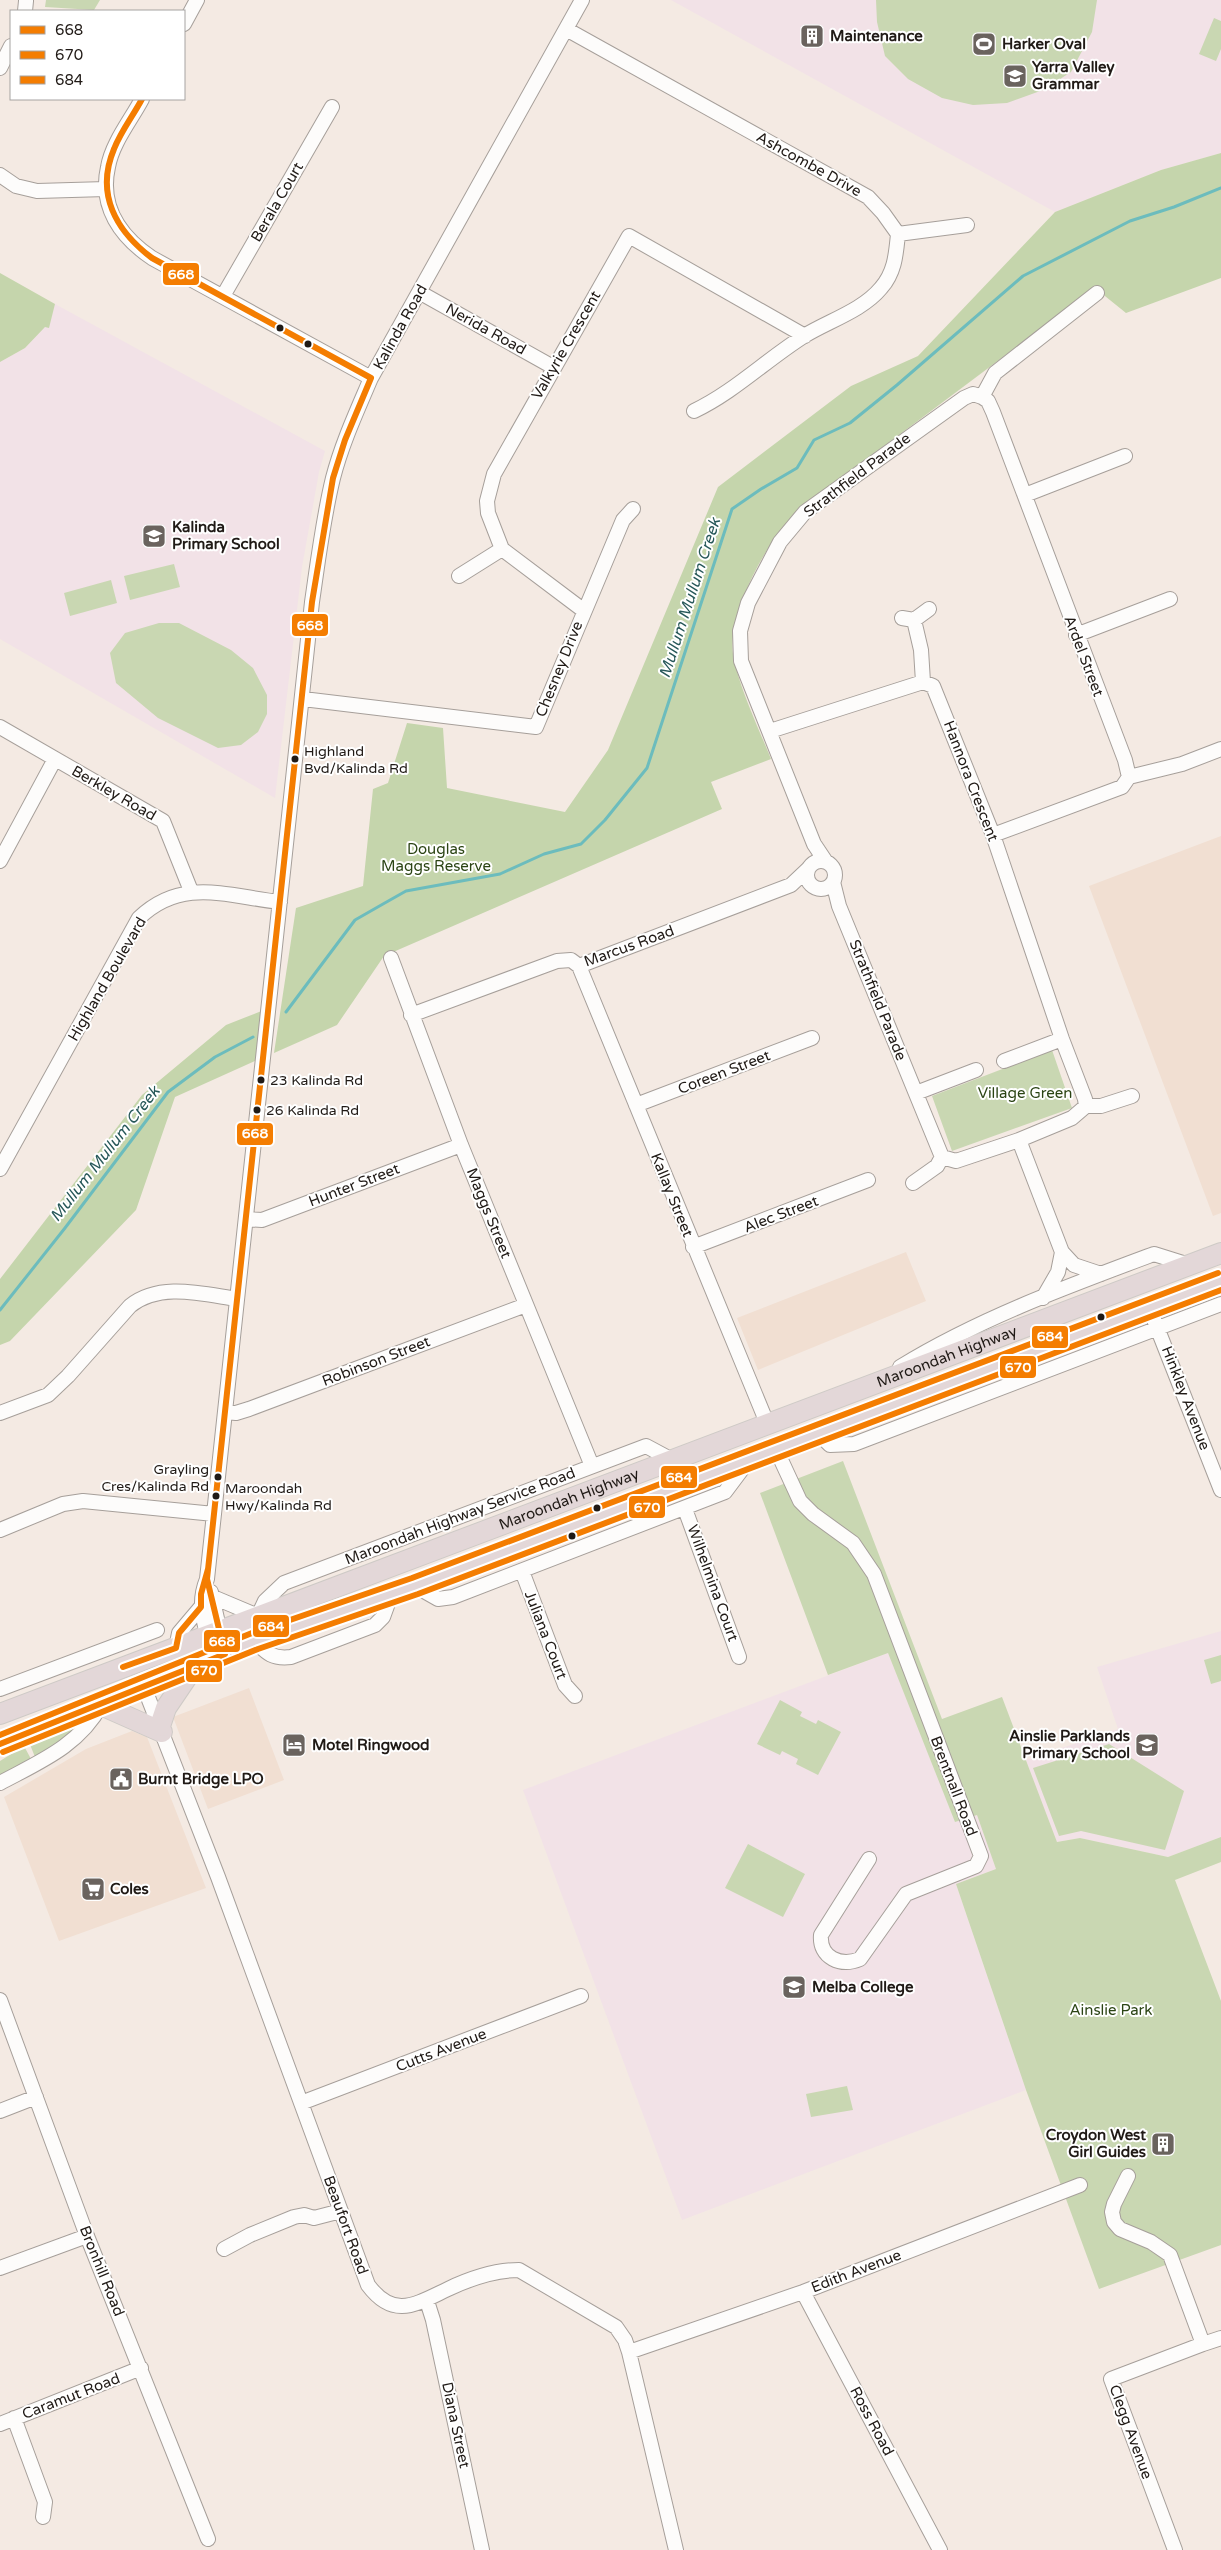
<svg xmlns="http://www.w3.org/2000/svg" width="1221" height="2550" font-family="'Varela Round',sans-serif">
	<style>
		.built { fill: #f1dfd2 }
		.education { fill: #f2e2e7 }
		.green { fill: #c9d7b2 }
		.forest { fill: #c5d5ac }
		.lines { fill: none; stroke-linecap: round; stroke-linejoin: round }
		.stream { stroke: #6cbcbd; stroke-width: 3 }
		.minor-casing { stroke: #a69f9a; stroke-width: 16 }
		.highway-casing { stroke: #cecac6; stroke-width: 22 }
		.minor { stroke: #fdfcfb; stroke-width: 14 }
		.highway { stroke: #e3d7d8; stroke-width: 20 }
		.bus-1-casing { stroke: #fff; stroke-width: 10 }
		.bus-2-casing { stroke: #fff; stroke-width: 10 }
		.bus-3-casing { stroke: #fff; stroke-width: 10 }
		.bus-1 { stroke: #f47d01; stroke-width: 6 }
		.bus-2 { stroke: #f47d01; stroke-width: 6 }
		.bus-3 { stroke: #f47d01; stroke-width: 6 }
		.bus-dot { fill: #201a16; stroke: #fff; stroke-width: 2 }
		.labels { text-anchor: middle; dominant-baseline: central; stroke-width: 4; stroke-linejoin: round; paint-order: stroke }
		.bus-label { font-size: 14px; fill: #201a16; stroke: #fff; text-anchor: start }
		.poi-label { font-size: 15px; font-weight: bold; fill: #201a16; stroke: #fff; text-anchor: start }
		.street-label { font-size: 15px; fill: #201a16; stroke: #fff }
		.park-label { font-size: 15px; fill: #2b4414; stroke: #fff }
		.water-label { font-size: 16px; font-style: italic; fill: #275859; stroke: #fff }
		.line-badge { stroke: #fff; stroke-width: 2 }
		.badge-label { font-size: 14px; text-anchor: middle; font-weight: bold; fill: #fff }
	</style>
	<rect width="100%" height="100%" fill="#f4eae3"/>
	<path class="built" d="M1221,836V1213L1213,1216L1089,886Z
		M906,1252L926,1301L758,1370L737,1318Z
		M249,1688L284,1780L208,1809L173,1717Z
		M132,1731L147,1737L206,1888L59,1941L4,1797L86,1749Z"/>
	<path class="education" d="M671,0H1221V153L1161,170L1055,212Z
		M55,304L325,451L319,472L302,567L275,798L0,639V362L25,348L45,327H49Z
		M1221,1631V1837L1168,1857L1080,1838L1057,1842L1026,1760L1118,1729L1097,1667Z
		M888,1653L955,1822L977,1815L996,1869L956,1884L1026,2090L682,2220L523,1790Z"/>
	<path class="green" d="M46,0H100L94,10L45,7Z
		M876,0H1097L1092,32L1071,72L1043,90L1007,103L973,105L942,98L908,79L885,56L877,22Z
		M1214,18L1221,21V49L1216,61L1199,54Z
		M174,564L180,587L130,600L124,576Z
		M111,580L117,603L70,616L64,593Z
		M159,623H179L231,650L253,668L267,695V714L258,732L241,745L218,748L158,718L116,683L110,653L125,633Z
		M1052,1050L1072,1108L952,1151L932,1096Z
		M843,1461L942,1719L1002,1697L1057,1842L1080,1838L1168,1857L1221,1837V1862L1175,1880L1221,2001V2245L1099,2289L1026,2090L956,1884L996,1869L977,1815L955,1822L888,1653L828,1675L760,1493Z
		M1221,1655V1681L1211,1684L1204,1660Z
		M780,1700L802,1712L800,1716L816,1724L818,1720L841,1732L818,1775L796,1764L798,1759L782,1751L780,1755L757,1744Z
		M81,1724L71,1738L35,1757L29,1742Z
		M1109,1744L1184,1791L1165,1850L1081,1831L1059,1836L1033,1768Z
		M24,1746L31,1759L0,1777V1761Z
		M748,1844L805,1874L783,1917L725,1888Z
		M847,2086L853,2110L811,2117L806,2094Z"/>
	<path class="forest" d="M1221,153V278L1126,313L1095,288L807,504C799,512 788,521 780,531C759,558 728,618 733,654C738,685 759,729 771,759L711,782L722,809L384,956L337,1025L274,1053L296,908L363,886L373,789L388,783L407,723L443,728L447,788L565,812L608,750L718,487L851,386L918,356L1055,212L1161,170Z
		M0,273L55,304L49,328L45,327L25,348L0,362Z
		M269,1008L264,1057L175,1097L136,1210L10,1341L0,1345V1279L142,1095L226,1025Z"/>
	<g class="lines">
		<path class="stream" d="M286,1012L355,920L383,904L406,891L500,874L544,854L581,844L605,820L647,768L732,509L761,489L797,468L814,440L850,423L897,385L1023,276L1130,221L1174,207L1221,188
			M0,1310L65,1228L168,1092L215,1057L253,1037"/>
		<g class="minor-casing">
			<path id="minor" d="M25,11L26,1
				M184,24L197,0
				M566,29L868,197L883,213L898,234C896,254 895,272 881,288C862,311 828,321 804,336C766,360 734,392 694,411
				M0,68L11,46
				M142,99C131,120 112,143 108,167C99,207 121,237 152,258L371,378
				M0,175L16,186L37,191L106,189
				M898,234L967,225
				M419,292L553,367
				M223,296L332,107
				M982,397L988,401L993,412L1125,760L1129,777L1122,787L993,835
				M1025,495L1125,456
				M459,576L502,549
				M583,610L502,549L488,513L487,501L494,474L629,236L805,336
				M902,618L914,620L929,609
				M914,620L921,650L923,682
				M1076,635L1170,599
				M303,699L536,727L623,520L633,509
				M0,727L163,821L191,891
				M770,731L923,682L933,686L993,835L1062,1039L1085,1099L1086,1106L1072,1118L1019,1140
				M1129,777L1182,764L1221,749
				M0,861L55,759
				M807 875a14 14 0 1 1 28 0a14 14 0 1 1-28 0Z
				M826,862L814,844L741,661L740,631L748,603L780,542L805,512L964,398L973,394L982,397L995,373L1097,293
				M833,882L839,906L942,1157L956,1161L1019,1140L1062,1252L1074,1265L1101,1274
				M391,958L461,1145L592,1466
				M579,966L767,1423
				M411,1015L557,961L571,960L579,966L791,885L809,868
				M1004,1061L1062,1039
				M916,1093L976,1070
				M636,1105L812,1038
				M1086,1106H1101L1132,1096
				M0,1169L139,918C182,877 226,896 280,902
				M913,1183L937,1166L942,1157
				M246,1219L262,1220L461,1145
				M693,1247L868,1180
				M1043,1298L1058,1272L1062,1252
				M1149,1307L1221,1490
				M900,1367C978,1319 1068,1286 1154,1254L1189,1265
				M225,1412L236,1413L249,1409L526,1305
				M0,1413L48,1395L68,1376L130,1306C160,1282 202,1294 237,1299
				M818,1433L830,1445L854,1444L1221,1304
				M776,1449L800,1501L813,1514L853,1543L874,1574L981,1856L976,1866L906,1894L860,1959C841,1967 819,1958 821,1935L869,1859
				M685,1509L739,1657
				M0,1530L63,1504L83,1501L214,1514
				M522,1571L565,1685L575,1696
				M415,1586L438,1599L453,1597L725,1492L749,1460
				M211,1592L225,1654
				M213,1597L258,1616L265,1601L284,1583L646,1446L674,1461
				M255,1641C267,1654 273,1659 291,1657L375,1625L383,1617L391,1595
				M176,1648L179,1633L201,1607
				M214,1659C207,1630 195,1608 207,1579L312,602C318,561 323,519 333,478C342,443 357,411 371,378L582,0
				M144,1687L218,1877L368,2285C394,2320 416,2304 448,2289C469,2279 496,2270 519,2270L616,2327L625,2340L629,2352L676,2550
				M0,1689L157,1630
				M0,1783C39,1762 79,1746 101,1705
				M0,2000L87,2236L208,2539
				M301,2103L581,1996
				M0,2111L36,2097
				M1128,2176L1114,2204L1112,2212L1114,2222L1120,2229L1151,2242L1170,2255L1203,2344L1221,2338
				M224,2249L250,2235L294,2217L304,2215L314,2218L341,2211
				M0,2268L87,2236
				M803,2292L940,2550
				M427,2301L433,2320L482,2550
				M629,2352L803,2292L1080,2185
				M14,2418L45,2502L43,2517
				M0,2424L141,2368
				M1175,2550L1111,2379L1203,2344"/>
		</g>
		<g class="highway-casing">
			<g id="highway">
				<path d="M101,1705L162,1732"/>
				<path id="s1" d="M0,1714L1221,1253"/>
				<path d="M160,1726L166,1708L193,1668"/>
				<path d="M0,1744L101,1705L255,1641L415,1586L1221,1281"/>
			</g>
		</g>
		<use href="#minor" class="minor"/>
		<use href="#highway" class="highway"/>
		<g class="bus-1-casing">
			<path id="bus-1" d="M142,99C133,116 121,131 114,149C95,194 116,231 152,258L371,378
				M123,1667L176,1648L179,1633L201,1607V1594L208,1569
				M0,1744L225,1654L207,1579L312,602L333,478L345,440L371,378"/>
		</g>
		<g class="bus-2-casing">
			<path id="bus-2" d="M3,1752L258,1649L418,1594L1221,1290"/>
		</g>
		<g class="bus-3-casing">
			<path id="bus-3" d="M0,1735L252,1633L412,1578L1218,1273"/>
		</g>
		<use href="#bus-1" class="bus-1"/>
		<use href="#bus-2" class="bus-2"/>
		<use href="#bus-3" class="bus-3"/>
	</g>
	<defs>
		<g id="building-square" transform="scale(1.25)"><rect x="-9" y="-9" width="18" height="18" rx="4" fill="#6a635e" stroke="#fff"/><path d="M-4-6H4V6H1V3H-1V6H-4ZM-2.5-4.3h1.7v1.8h-1.7ZM.8-4.3h1.7v1.8H.8ZM-2.5-1h1.7V.8h-1.7ZM.8-1h1.7V.8H.8Z" fill="#fff"/></g>
		<g id="stadium-square" transform="scale(1.25)"><rect x="-9" y="-9" width="18" height="18" rx="4" fill="#6a635e" stroke="#fff"/><path d="M0-5a6.5 5 0 1 0 0 10a6.5 5 0 1 0 0-10ZM-3.5-1.8h7v3.6h-7Z" fill="#fff"/></g>
		<g id="school-square" transform="scale(1.25)"><rect x="-9" y="-9" width="18" height="18" rx="4" fill="#6a635e" stroke="#fff"/><path d="M0-5L7-2L0 1L-7-2ZM-4 1L0 2.5L4 1V4Q0 6-4 4Z" fill="#fff"/></g>
		<g id="hotel-square" transform="scale(1.25)"><rect x="-9" y="-9" width="18" height="18" rx="4" fill="#6a635e" stroke="#fff"/><path d="M-6-4.5h1.5V1H6V5H4.5V3h-9V5H-6ZM-4 0a1.8 1.8 0 1 1 3.6 0ZM.5 0V-2.5h3Q6-2.5 6 0Z" fill="#fff"/></g>
		<g id="civic-square" transform="scale(1.25)"><rect x="-9" y="-9" width="18" height="18" rx="4" fill="#6a635e" stroke="#fff"/><path d="M-.6-6.5H3V-4.5H.6V-3L4-1V1h2V6H-6V1h2V-1L-.6-3ZM-1.2 2.5V6h2.4V2.5Z" fill="#fff"/></g>
		<g id="supermarket-square" transform="scale(1.25)"><rect x="-9" y="-9" width="18" height="18" rx="4" fill="#6a635e" stroke="#fff"/><path d="M-6-5.5h2.5l.6 2H6L4.5 2H-2.5L-4.4-4H-6ZM-1.5 3.2a1.3 1.3 0 1 0 .1 0ZM3 3.2a1.3 1.3 0 1 0 .1 0Z" fill="#fff"/></g>
	</defs>
	<g fill-rule="evenodd">
		<use href="#building-square" x="812" y="36"/>
		<use href="#stadium-square" x="984" y="44"/>
		<use href="#school-square" x="1015" y="76"/>
		<use href="#school-square" x="154" y="536"/>
		<use href="#hotel-square" x="294" y="1745"/>
		<use href="#school-square" x="1147" y="1745"/>
		<use href="#civic-square" x="121" y="1779"/>
		<use href="#supermarket-square" x="93" y="1889"/>
		<use href="#school-square" x="794" y="1987"/>
		<use href="#building-square" x="1163" y="2144"/>
	</g>
	<g class="bus-dot">
		<circle cx="280" cy="328" r="4.5"/>
		<circle cx="308" cy="344" r="4.5"/>
		<circle cx="295" cy="759" r="4.5"/>
		<circle cx="261" cy="1080" r="4.5"/>
		<circle cx="257" cy="1110" r="4.5"/>
		<circle cx="1101" cy="1317" r="4.5"/>
		<circle cx="218" cy="1477" r="4.5"/>
		<circle cx="216" cy="1496" r="4.5"/>
		<circle cx="597" cy="1508" r="4.5"/>
		<circle cx="572" cy="1536" r="4.5"/>
	</g>
	<g class="labels">
		<g class="bus-label">
			<text x="304" y="751">Highland<tspan x="304" dy="17">Bvd/Kalinda Rd</tspan></text>
			<text x="270" y="1080">23 Kalinda Rd</text>
			<text x="266" y="1110">26 Kalinda Rd</text>
			<text x="209" y="1469" text-anchor="end">Grayling<tspan x="209" dy="17">Cres/Kalinda Rd</tspan></text>
			<text x="225" y="1488">Maroondah<tspan x="225" dy="17">Hwy/Kalinda Rd</tspan></text>
		</g>
		<g class="poi-label">
			<text x="830" y="36">Maintenance</text>
			<text x="1002" y="44">Harker Oval</text>
			<text x="1032" y="67">Yarra Valley<tspan x="1032" dy="17">Grammar</tspan></text>
			<text x="172" y="527">Kalinda<tspan x="172" dy="17">Primary School</tspan></text>
			<text x="1130" y="1736" text-anchor="end">Ainslie Parklands<tspan x="1130" dy="17">Primary School</tspan></text>
			<text x="312" y="1745">Motel Ringwood</text>
			<text x="138" y="1779">Burnt Bridge LPO</text>
			<text x="110" y="1889">Coles</text>
			<text x="812" y="1987">Melba College</text>
			<text x="1146" y="2135" text-anchor="end">Croydon West<tspan x="1146" dy="17">Girl Guides</tspan></text>
		</g>
		<g class="street-label">
			<text transform="translate(809 164) rotate(29)">Ashcombe Drive</text>
			<text transform="translate(277 202) rotate(-60)">Berala Court</text>
			<text transform="translate(400 327) rotate(-61)">Kalinda Road</text>
			<text transform="translate(486 329) rotate(29)">Nerida Road</text>
			<text transform="translate(566 345) rotate(-60)">Valkyrie Crescent</text>
			<text transform="translate(857 475) rotate(-37)">Strathfield Parade</text>
			<text transform="translate(1084 656) rotate(69)">Ardel Street</text>
			<text transform="translate(559 669) rotate(-68)">Chesney Drive</text>
			<text transform="translate(971 781) rotate(69)">Hannora Crescent</text>
			<text transform="translate(114 793) rotate(30)">Berkley Road</text>
			<text transform="translate(629 946) rotate(-20)">Marcus Road</text>
			<text transform="translate(107 979) rotate(-60)">Highland Boulevard</text>
			<text transform="translate(878 1000) rotate(68)">Strathfield Parade</text>
			<text transform="translate(724 1072) rotate(-21)">Coreen Street</text>
			<text transform="translate(354 1185) rotate(-21)">Hunter Street</text>
			<text transform="translate(672 1195) rotate(68)">Kallay Street</text>
			<text transform="translate(489 1213) rotate(68)">Maggs Street</text>
			<text transform="translate(781 1214) rotate(-21)">Alec Street</text>
			<text stroke="none"><textPath href="#s1" startOffset="1012">Maroondah Highway</textPath></text>
			<text transform="translate(376 1361) rotate(-21)">Robinson Street</text>
			<text transform="translate(1186 1398) rotate(69)">Hinkley Avenue</text>
			<text stroke="none"><textPath href="#s1" startOffset="608">Maroondah Highway</textPath></text>
			<text transform="translate(460 1516) rotate(-21)">Maroondah Highway Service Road</text>
			<text transform="translate(713 1583) rotate(70)">Wilhelmina Court</text>
			<text transform="translate(546 1635) rotate(69)">Juliana Court</text>
			<text transform="translate(954 1786) rotate(69)">Brentnall Road</text>
			<text transform="translate(441 2050) rotate(-21)">Cutts Avenue</text>
			<text transform="translate(346 2225) rotate(70)">Beaufort Road</text>
			<text transform="translate(102 2271) rotate(68)">Bronhill Road</text>
			<text transform="translate(856 2271) rotate(-21)">Edith Avenue</text>
			<text transform="translate(71 2396) rotate(-21)">Caramut Road</text>
			<text transform="translate(872 2421) rotate(62)">Ross Road</text>
			<text transform="translate(456 2425) rotate(78)">Diana Street</text>
			<text transform="translate(1131 2432) rotate(70)">Clegg Avenue</text>
		</g>
		<g class="park-label">
			<text x="436" y="849">Douglas<tspan x="436" dy="17">Maggs Reserve</tspan></text>
			<text x="1025" y="1093">Village Green</text>
			<text x="1111" y="2010">Ainslie Park</text>
		</g>
		<g class="water-label">
			<text transform="translate(690 598) rotate(-72)">Mullum Mullum Creek</text>
			<text transform="translate(105 1154) rotate(-52)">Mullum Mullum Creek</text>
		</g>
	</g>
	<g class="line-badge">
		<rect x="162" y="262" width="38" height="24" rx="5" fill="#f47d01"/>
		<rect x="291" y="613" width="38" height="24" rx="5" fill="#f47d01"/>
		<rect x="236" y="1122" width="38" height="24" rx="5" fill="#f47d01"/>
		<rect x="1031" y="1325" width="38" height="24" rx="5" fill="#f47d01"/>
		<rect x="999" y="1355" width="38" height="24" rx="5" fill="#f47d01"/>
		<rect x="660" y="1465" width="38" height="24" rx="5" fill="#f47d01"/>
		<rect x="628" y="1495" width="38" height="24" rx="5" fill="#f47d01"/>
		<rect x="252" y="1614" width="38" height="24" rx="5" fill="#f47d01"/>
		<rect x="203" y="1629" width="38" height="24" rx="5" fill="#f47d01"/>
		<rect x="185" y="1659" width="38" height="24" rx="5" fill="#f47d01"/>
	</g>
	<g class="badge-label">
		<text x="181" y="279">668</text>
		<text x="310" y="630">668</text>
		<text x="255" y="1138">668</text>
		<text x="1050" y="1341">684</text>
		<text x="1018" y="1372">670</text>
		<text x="679" y="1482">684</text>
		<text x="647" y="1512">670</text>
		<text x="271" y="1631">684</text>
		<text x="222" y="1646">668</text>
		<text x="204" y="1675">670</text>
	</g>
	<rect x="10" y="10" width="175" height="90" fill="#ffffff" stroke="#a6a3a2"/>
	<rect x="20" y="26" width="25" height="8" fill="#f47d01" stroke="#a6a3a2"/>
	<text x="55" y="35" font-size="15" fill="#201a16">668</text>
	<rect x="20" y="51" width="25" height="8" fill="#f47d01" stroke="#a6a3a2"/>
	<text x="55" y="60" font-size="15" fill="#201a16">670</text>
	<rect x="20" y="76" width="25" height="8" fill="#f47d01" stroke="#a6a3a2"/>
	<text x="55" y="85" font-size="15" fill="#201a16">684</text>
</svg>
